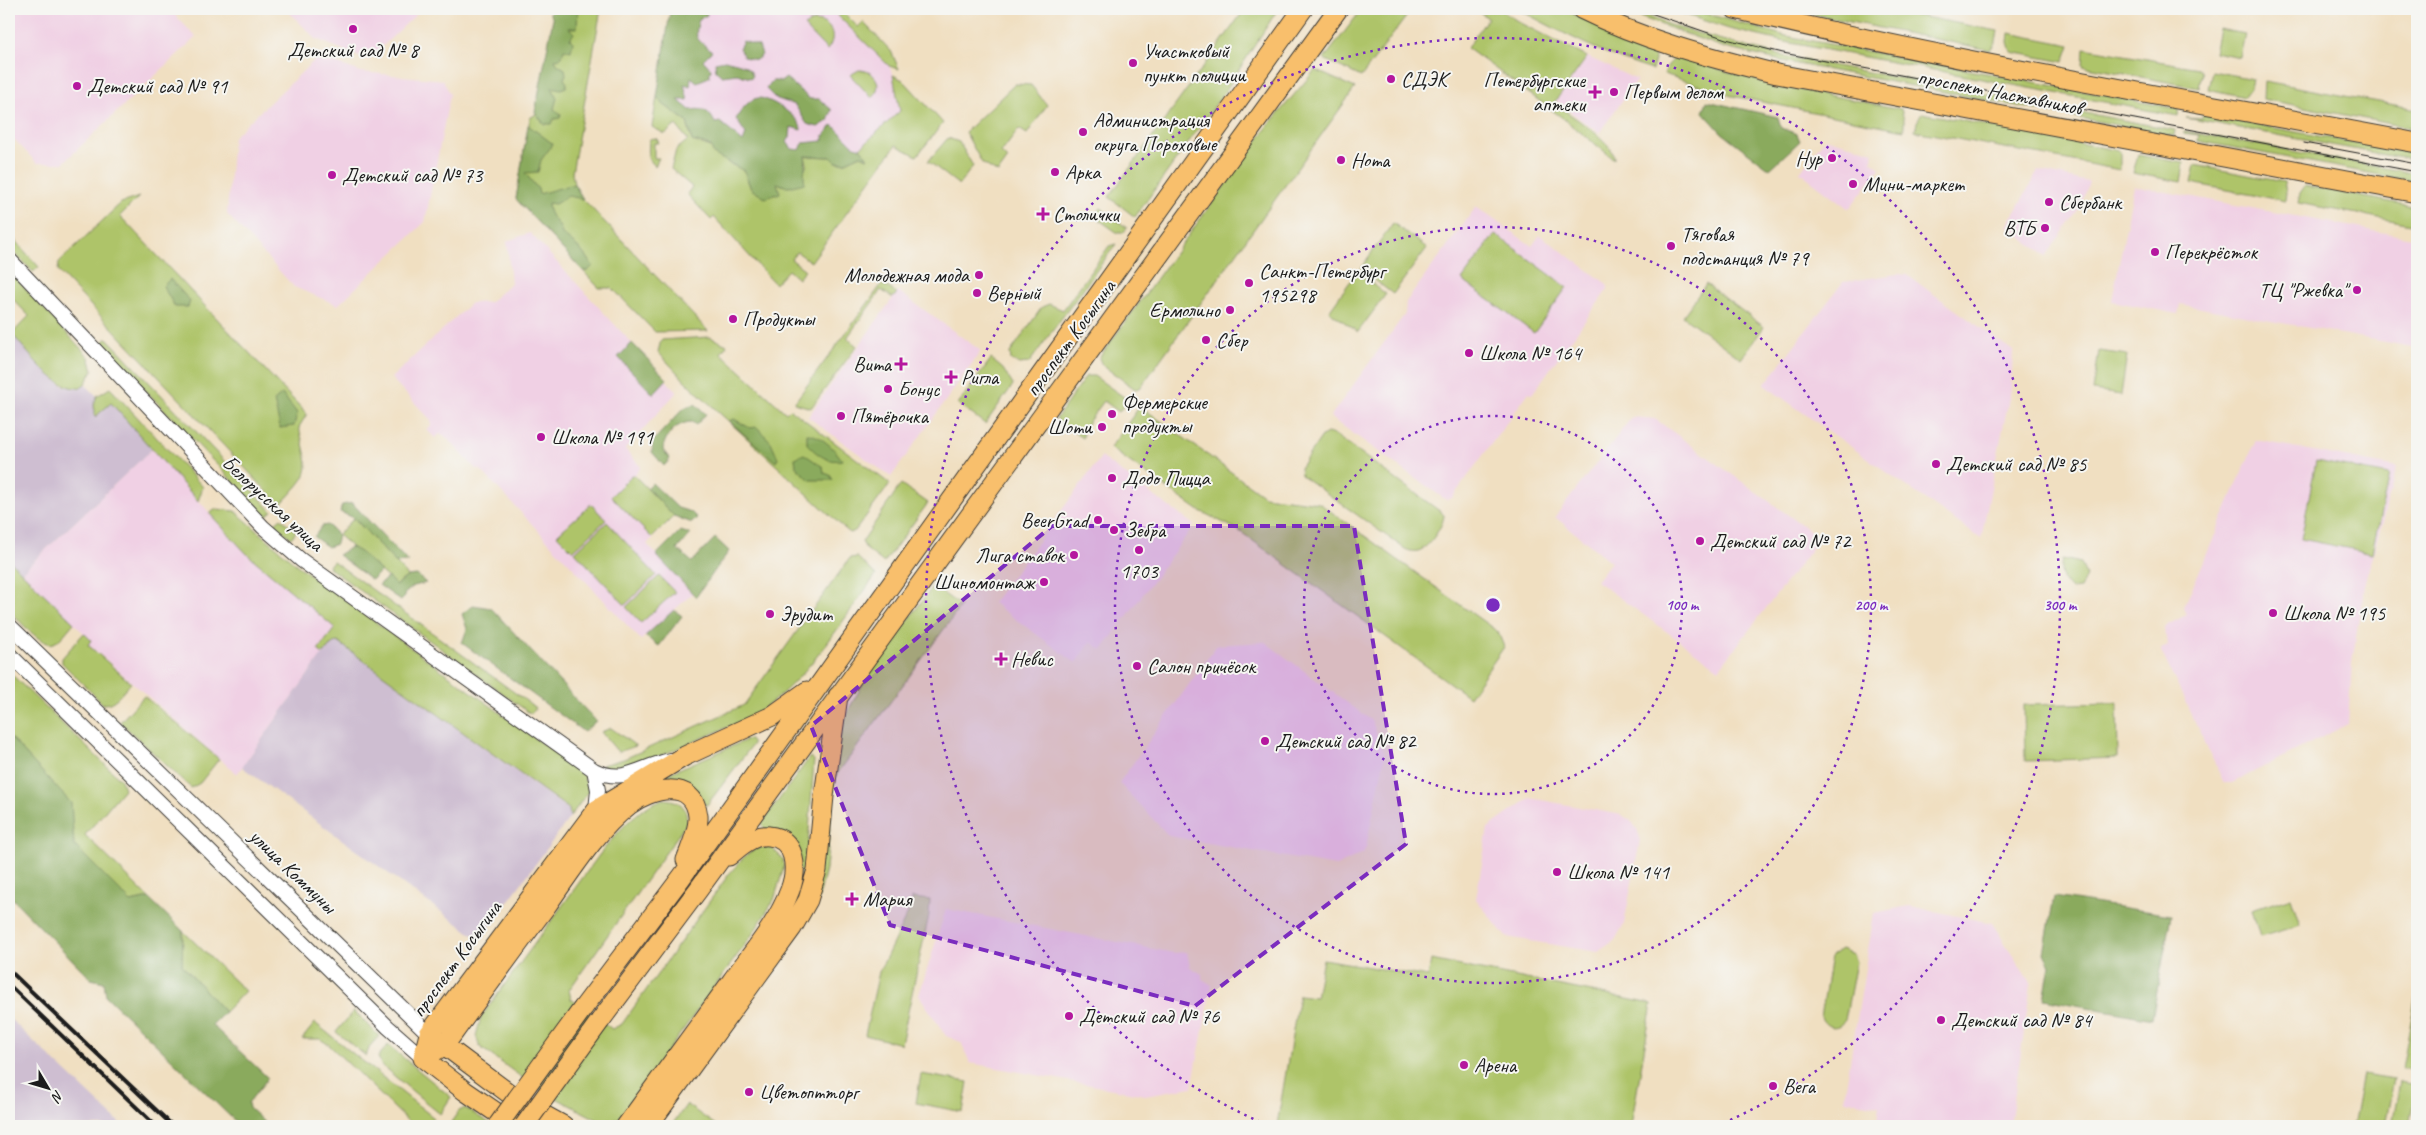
<svg xmlns="http://www.w3.org/2000/svg" width="2426" height="1135" font-family="Caveat,sans-serif">
	<style>
		.built { fill: #f0d0e4 }
		.industrial { fill: #cebed1 }
		.green { fill: #aec469; stroke: #657042 }
		.forest { fill: #8aaa5d; stroke: #53633c }
		.lines { fill: none; stroke-linecap: round; stroke-linejoin: round }
		.minor-casing { stroke: #3c3935; stroke-width: 16 }
		.major-casing { stroke: #3c3935; stroke-width: 21 }
		.minor { stroke: #fff; stroke-width: 14 }
		.major { stroke: #f8bf6c; stroke-width: 19 }
		.tram { stroke: #1c1c1c; stroke-width: 1 }
		.rail { stroke: #1c1c1c; stroke-width: 4 }
		.major-bridge-casing { stroke: #3c3935; stroke-width: 21; stroke-linecap: butt }
		.major-bridge { stroke: #f8bf6c; stroke-width: 19 }
		.marked { fill: #7b2cbf; fill-opacity: 0.2; stroke: #7b2cbf; stroke-width: 4; stroke-dasharray: 10 6; stroke-linejoin: round }
		.ring { fill: none; stroke: #7b2cbf; stroke-width: 2.5; stroke-dasharray: 2.5 5 }
		.poi-dot { fill: #b5179e; stroke: #f6f6f2; stroke-width: 2 }
		.labels { text-anchor: middle; dominant-baseline: central; stroke-width: 4; stroke-linejoin: round; paint-order: stroke }
		.poi-label { font-size: 21px; fill: #1c1c1c; stroke: #f6f6f2; text-anchor: start }
		.street-label { font-size: 21px; fill: #1c1c1c; stroke: #f6f6f2 }
		.centre { fill: #7b2cbf; stroke: #f6f6f2; stroke-width: 2.5 }
		.ring-label { font-size: 15px; text-anchor: middle; font-weight: bold; fill: #7b2cbf; stroke: #f6f6f2; stroke-width: 4; stroke-linejoin: round; paint-order: stroke }
	</style>
	<rect width="100%" height="100%" fill="#f6f6f2"/>
	<filter id="ink" filterUnits="userSpaceOnUse"><feTurbulence type="fractalNoise" baseFrequency=".02" numOctaves="2"/><feDisplacementMap in="SourceGraphic" scale="10" xChannelSelector="R" yChannelSelector="G"/><feConvolveMatrix kernelMatrix="1 2 1 2 8 2 1 2 1" color-interpolation-filters="sRGB"/></filter>
	<filter id="wash" filterUnits="userSpaceOnUse"><feTurbulence type="fractalNoise" baseFrequency=".0096" numOctaves="4" result="noise"/><feDisplacementMap in="SourceGraphic" scale="20" xChannelSelector="R" yChannelSelector="G"/><feGaussianBlur stdDeviation="1.12" result="paint"/><feColorMatrix in="noise" values="0 0 0 0 0 0 0 0 0 0 0 0 0 0 0 0 0 1.4 0 .05"/><feComposite in="paint" operator="in"/></filter>
	<g filter="url(#wash)">
		<rect width="100%" height="100%" fill="#f0dfc1"/>
		<path class="built" d="M9,9H169L196,37L63,163H37L9,134Z
			M286,9H422L368,60L316,39Z
			M683,9H831L889,66L910,114L828,199L679,124L663,92Z
			M318,57L361,72L443,80L450,94L425,222L338,305L294,287L227,214L233,137Z
			M1588,57L1637,80L1599,133L1556,101Z
			M1825,138L1874,152L1871,161L1880,168L1849,209L1800,172Z
			M2038,171L2089,182L2082,205L2046,256L2007,226Z
			M2134,186L2417,239V348L2180,304L2178,314L2112,301Z
			M1476,207L1532,246L1540,235L1607,284L1608,289L1532,394L1529,392L1452,498L1446,500L1330,417L1405,314L1406,302Z
			M530,233L677,392L625,449L641,467L634,475L674,516L647,544L692,594L641,640L481,470L476,469L445,436L440,434L435,438L427,430L432,424L430,419L391,378L471,303L490,302L511,283L507,241Z
			M1898,274L1907,275L2013,351L2011,388L1981,539L1764,385L1843,282Z
			M898,291L981,351L891,477L808,417Z
			M1632,417L1655,419L1816,535L1814,546L1719,669L1596,581L1611,562L1555,517Z
			M2256,440L2397,467L2366,581L2359,618L2352,663L2348,724L2232,783H2224L2160,649L2167,646L2165,628L2169,624L2187,615L2184,607Z
			M152,449L247,554L336,628L318,650L323,654L237,774L88,644L91,640L21,573Z
			M1101,457L1194,525L1102,650L1091,642L1076,663L993,603Z
			M1265,642L1372,721L1385,756L1366,847L1363,853L1336,866L1169,836L1119,783L1217,645Z
			M1530,798L1622,815L1631,821L1637,829L1640,838L1639,846L1624,924L1615,940L1598,952L1506,937L1476,899L1488,828Z
			M1909,906L1992,923L2031,984L2010,1126H1877L1880,1106L1844,1100L1874,913Z
			M946,909L1174,953L1187,952L1190,967L1202,974V979L1212,985L1192,1087L1145,1095L970,1063L961,1042L946,1036L919,995Z"/>
		<path class="industrial" d="M12,334L54,379L64,386L78,388L85,384L97,396L94,404L96,416L111,403L152,449L21,573L9,560V337Z
			M338,642L569,810L570,817L480,940L242,767L325,651L333,643Z
			M9,1018L123,1126H9Z"/>
		<path class="green" d="M551,9H601L572,173L574,184L583,199L708,331L655,332L612,288H599L516,199L530,118L536,114L553,19L550,14Z
			M831,9H840L858,27L863,22L891,51L899,69L889,66Z
			M1245,9H1278L1226,90L1135,217L1109,197Z
			M1362,9H1412L1361,77L1324,59Z
			M1475,9H1499L1522,24L1587,57L1554,103C1568,114 1615,141 1614,159L1560,116L1467,48L1488,18Z
			M1522,9H1562L1654,50L1655,60L1652,70C1606,56 1563,33 1521,11Z
			M1618,9C1637,9 1652,19 1670,25C1707,36 1745,47 1783,56L2175,130L2174,136L1782,61L1725,48Z
			M1668,9H1690L1786,36L2179,109L2178,116L1785,42L1729,29Z
			M1786,9H1882L1998,31L1996,41L1990,50Z
			M814,21C831,21 838,37 827,50L804,26Z
			M2219,29L2245,34L2240,57L2214,52Z
			M2009,33L2070,45L2064,62L2011,52L2008,42Z
			M2084,48L2198,68L2202,73L2199,88L2083,66Z
			M1676,57L1775,85L1901,109L1904,119V130L1732,96L1664,74L1668,65Z
			M859,70C876,70 884,86 872,98L850,75Z
			M1315,70L1355,88L1140,388L1135,389L1102,365L1099,358L1271,122Z
			M2212,71L2253,79L2251,89L2245,97L2208,89Z
			M893,75L903,80L943,123L917,156L896,145L811,262L797,252L791,259L805,270L798,279L788,270L775,284L714,217L711,220L687,194L692,187L671,169L676,150L688,140L676,125L665,134L652,127L657,97L663,104L687,122L692,141L711,147L728,163L744,170L751,189L803,174L807,164L805,156L831,157L837,162H846L861,155L867,158L860,148L900,111Z
			M2264,81L2417,109V129L2263,99Z
			M1015,84L1031,85L1047,105L1027,134L1019,129L1001,153L1008,159L998,173L982,163L965,132Z
			M1922,113L2120,151V170L1915,131L1917,122Z
			M2203,115L2417,154V161L2186,118L2202,119Z
			M2184,131L2417,174V182L2198,141L2199,135L2183,133Z
			M652,138L657,139L659,143H654V158H659L655,166L648,158L649,140Z
			M948,138L959,142L973,166L959,185L928,161Z
			M2138,155L2184,163L2181,182L2133,173Z
			M2195,165L2284,182L2286,192L2285,201L2191,183Z
			M2305,186L2417,207V225L2298,203L2300,193Z
			M139,197L120,216L307,414L299,427C310,475 314,469 280,505L58,271L59,262L121,203Z
			M1101,208L1127,228L1123,233H1118L1095,217Z
			M1393,223L1427,248L1393,294L1360,269Z
			M9,234L39,267L33,272L9,247Z
			M1495,234L1567,287L1534,333L1462,280Z
			M1116,244L1029,363L1019,364L1011,360L1010,353L1042,307L1049,304L1063,310L1109,246Z
			M9,271L89,357L93,370L85,384L79,388C55,390 28,352 12,334L9,337L29,316L9,295Z
			M1357,272L1386,294L1358,332L1329,311Z
			M882,284L897,293L893,298L881,290L847,338L857,346L811,408L794,403Z
			M1706,284L1764,327L1741,359L1683,316Z
			M710,337L727,345L721,353L786,413L790,409L890,484L855,531L850,533L844,528L687,383L658,352L661,340Z
			M107,338L272,511L266,516L101,344Z
			M2099,351L2127,355L2121,395L2093,391Z
			M991,359L1003,369L1013,385L985,424L958,404Z
			M1086,376H1094L1128,400L1119,412L1104,401L1081,432L1084,435L1082,438L1056,419Z
			M110,388L203,487L198,501L111,403L95,417L94,404L97,396Z
			M1140,406L1264,496L1319,503L1498,632L1504,647L1469,697L1238,530L1198,510L1110,448Z
			M1327,433L1335,435L1441,512L1444,515C1444,525 1428,549 1418,551C1414,552 1409,551 1405,549L1301,475L1300,468L1322,436Z
			M2316,461L2389,475L2372,553L2301,539Z
			M633,474L674,516L652,538L611,496Z
			M901,484L928,503L884,563L866,549L862,542Z
			M591,504L606,520L573,551L557,535Z
			M217,509L235,511L297,565L587,776L584,780L588,784V792L570,817L569,809L338,642L333,643L323,654L318,650L335,628L247,554L209,513Z
			M281,518L296,532L291,538L274,524Z
			M354,518L408,576L396,585L338,535Z
			M607,522L656,575L625,605L575,552Z
			M857,557L876,575C838,626 804,687 747,719L629,769H608L602,765L624,759L744,705L850,558Z
			M2062,559L2081,563L2086,576L2080,588L2071,589C2062,580 2059,572 2062,559Z
			M9,560L74,623C68,629 62,639 54,643C42,648 17,618 9,610Z
			M333,561L536,708L531,714L328,567Z
			M659,576L675,592L641,623L626,607Z
			M933,586L961,606L835,777L826,869L817,905L813,904L841,726C863,675 901,631 933,586Z
			M84,633L91,640L88,645L131,683C123,691 115,705 103,704L62,663V658Z
			M9,672L121,780L124,789L85,835L149,898L131,902L74,845L70,803L9,736Z
			M144,696L219,759L200,783L191,788L120,722Z
			M2117,703L2118,758L2025,761L2024,705Z
			M611,728L636,746L618,752L601,732Z
			M749,739L753,744L707,805H705C695,788 678,776 658,781L665,775Z
			M810,757L814,760L807,860L801,884V871L761,824Z
			M663,799C680,800 689,807 686,824L569,990L571,999L612,1029L622,1024L729,874C741,861 751,844 771,847L783,859L784,867L774,900L752,935L619,1118L612,1122L600,1121L535,1087L480,1047L476,1036L481,1017L600,854C617,833 637,808 663,799Z
			M2291,897L2300,925L2260,937L2252,910Z
			M912,898L930,900L929,915L901,1044L865,1035L879,972L912,904Z
			M183,931L245,991L225,1012L182,965Z
			M1841,949L1853,954L1856,962L1845,1020C1838,1030 1826,1029 1821,1017L1831,956Z
			M1323,959L1428,977L1431,960L1652,1004L1631,1126L1277,1125L1299,995L1316,997Z
			M2417,990V1071L2402,1068Z
			M354,1011L379,1036L370,1046L366,1056L336,1032Z
			M315,1023L434,1118L428,1126H413L329,1045L320,1039H302Z
			M388,1045L451,1097L440,1114L381,1065L378,1057Z
			M921,1074L968,1082L963,1112L916,1103Z
			M2363,1074L2394,1079L2385,1126H2353Z
			M2400,1082L2416,1085L2409,1126H2392Z
			M687,1104V1105L717,1126H671Z
			M465,1108L494,1126H458L451,1122L459,1111Z"/>
		<path class="forest" d="M551,9H578L577,28H569L574,33L570,39L573,42L571,51L564,49L561,58L555,59L557,64L565,69L566,74L564,79L567,83L566,87L561,89L552,87L557,98L554,109L561,115L560,118L554,119L552,124H544L535,112L553,19L550,14Z
			M674,9H706L707,15L699,19C694,40 696,38 712,51L703,60L711,69L709,77L697,82L691,77L690,86L684,84L688,100H678L690,110C703,108 709,110 715,123L720,122L743,142L746,134L736,119C741,111 749,98 759,98C770,98 802,118 801,130L791,127L790,137L787,142L792,149L800,150L803,143L823,141L824,135L833,125L853,145L860,148L868,158L861,155L846,162H836L831,157L805,156C807,166 802,173 805,183L787,187L777,183L780,193L765,198L751,189L744,171L713,154L711,146L692,141L687,122L663,104L657,97L670,12Z
			M743,41L759,46L762,55L756,60L744,57L739,48Z
			M725,60C737,64 748,63 753,76L750,78L737,74L722,76L716,71L715,62Z
			M786,78L810,99H819L832,110L828,121L818,127L807,124L795,105L775,98L766,89L772,81H782Z
			M1707,101L1778,117L1781,128L1797,134L1800,141L1770,169L1722,133L1703,112Z
			M528,125L553,144L541,160L538,172L525,173L538,189L539,194L574,184L583,199L568,196L555,204L548,203C548,220 560,220 562,234L579,248L593,266L588,271H583L516,199Z
			M170,279L190,301L188,307H175L163,286Z
			M632,343L667,379L653,394L618,357Z
			M282,394L297,413L294,426L280,428L274,401Z
			M695,404L706,414L696,425L692,422C677,422 664,436 663,450L670,459L664,466L652,452L653,441L684,408Z
			M734,419L750,428L757,427L771,442L778,458L776,462L729,421Z
			M807,434C820,434 835,449 842,460C827,463 817,454 807,444Z
			M804,454L823,467L824,473L830,475L833,480H810L796,467L795,458Z
			M652,483L678,508L691,512L697,518L692,523L674,516L647,488Z
			M352,503L408,562L396,563L354,518L340,512L342,505Z
			M328,525L338,535L336,544L328,547L314,537L322,526Z
			M680,531L691,534L677,549L692,562L715,538L729,551L696,597L656,555Z
			M351,547L360,552L381,571L372,580L338,555Z
			M417,575L426,583L414,586L404,594L405,597L401,601L379,585L388,577L396,585L408,576Z
			M473,605L491,608L596,721L584,732L462,643L467,629L462,614Z
			M674,610L682,616L659,646L645,636Z
			M9,736L71,803L74,845L131,902L149,898L183,931L182,965L225,1012L212,1025L268,1078L248,1103L249,1108L268,1126H240L106,996L104,982L91,979L9,895Z
			M2054,897L2171,915L2152,1019L2044,999L2050,965L2044,953Z"/>
	</g>
	<g filter="url(#ink)">
		<g class="lines">
			<g class="minor-casing">
				<path id="minor" d="M9,259L263,527L301,560L594,770C625,785 640,766 670,760
					M9,625L429,1034
					M9,654L388,1027L423,1058
					M594,770L598,790L596,810"/>
			</g>
			<g class="major-casing">
				<path id="major" d="M1581,9C1643,40 1711,58 1777,74L2417,193
					M1735,9C1960,64 2190,100 2417,143
					M583,1008L681,878L1303,9
					M600,1021L698,890L1338,9
					M436,1039L522,1103L564,1126
					M423,1058L429,1034L596,810L685,756L772,716L807,691
					M423,1058L444,1046C478,999 512,952 547,905C572,870 595,832 629,805C650,789 694,777 698,816C699,830 691,846 686,860
					M423,1058L465,1091L516,1126
					M626,1126C661,1078 696,1030 731,982C752,953 778,923 790,890C798,869 796,838 769,836C754,834 740,846 729,856
					M648,1126L792,928L808,900L817,870L824,796L838,696"/>
			</g>
			<use href="#minor" class="minor"/>
			<use href="#major" class="major"/>
			<path class="tram" d="M1639,9L1726,39L1783,53L2417,172
				M2304,143L2417,164"/>
			<path class="rail" d="M9,970L173,1126
				M9,985L156,1126"/>
			<g class="major-bridge-casing">
				<path id="major-bridge" d="M498,1125L583,1008
					M524,1126L600,1021"/>
			</g>
			<use href="#major-bridge" class="major-bridge"/>
		</g>
	</g>
	<path class="marked" d="M1052,526H1354L1406,844L1195,1006L890,925L811,726Z"/>
	<g class="ring">
		<circle cx="1493" cy="605" r="189"/>
		<circle cx="1493" cy="605" r="378"/>
		<path d="M1267 1125A567 567 0 1 1 1719 1125"/>
	</g>
	<g class="poi-dot">
		<circle cx="353" cy="29" r="5"/>
		<circle cx="1133" cy="63" r="5"/>
		<circle cx="1391" cy="79" r="5"/>
		<circle cx="77" cy="86" r="5"/>
		<path d="M1592.5 84.5h5v5h5v5h-5v5h-5v-5h-5v-5h5z"/>
		<circle cx="1614" cy="92" r="5"/>
		<circle cx="1083" cy="132" r="5"/>
		<circle cx="1832" cy="158" r="5"/>
		<circle cx="1341" cy="160" r="5"/>
		<circle cx="1055" cy="172" r="5"/>
		<circle cx="332" cy="175" r="5"/>
		<circle cx="1853" cy="184" r="5"/>
		<circle cx="2049" cy="202" r="5"/>
		<path d="M1040.5 206.5h5v5h5v5h-5v5h-5v-5h-5v-5h5z"/>
		<circle cx="2045" cy="228" r="5"/>
		<circle cx="1671" cy="246" r="5"/>
		<circle cx="2155" cy="252" r="5"/>
		<circle cx="979" cy="275" r="5"/>
		<circle cx="1249" cy="283" r="5"/>
		<circle cx="2357" cy="290" r="5"/>
		<circle cx="977" cy="293" r="5"/>
		<circle cx="1230" cy="310" r="5"/>
		<circle cx="733" cy="319" r="5"/>
		<circle cx="1206" cy="340" r="5"/>
		<circle cx="1469" cy="353" r="5"/>
		<path d="M898.5 356.5h5v5h5v5h-5v5h-5v-5h-5v-5h5z"/>
		<path d="M948.5 369.5h5v5h5v5h-5v5h-5v-5h-5v-5h5z"/>
		<circle cx="888" cy="389" r="5"/>
		<circle cx="1112" cy="414" r="5"/>
		<circle cx="841" cy="416" r="5"/>
		<circle cx="1102" cy="427" r="5"/>
		<circle cx="541" cy="437" r="5"/>
		<circle cx="1936" cy="464" r="5"/>
		<circle cx="1112" cy="478" r="5"/>
		<circle cx="1098" cy="520" r="5"/>
		<circle cx="1114" cy="530" r="5"/>
		<circle cx="1700" cy="541" r="5"/>
		<circle cx="1139" cy="550" r="5"/>
		<circle cx="1074" cy="555" r="5"/>
		<circle cx="1044" cy="582" r="5"/>
		<circle cx="2273" cy="613" r="5"/>
		<circle cx="770" cy="614" r="5"/>
		<path d="M998.5 651.5h5v5h5v5h-5v5h-5v-5h-5v-5h5z"/>
		<circle cx="1137" cy="666" r="5"/>
		<circle cx="1265" cy="741" r="5"/>
		<circle cx="1557" cy="872" r="5"/>
		<path d="M849.5 891.5h5v5h5v5h-5v5h-5v-5h-5v-5h5z"/>
		<circle cx="1069" cy="1016" r="5"/>
		<circle cx="1941" cy="1020" r="5"/>
		<circle cx="1464" cy="1065" r="5"/>
		<circle cx="1773" cy="1086" r="5"/>
		<circle cx="749" cy="1092" r="5"/>
	</g>
	<g class="labels">
		<g class="poi-label">
			<text x="353" y="50" text-anchor="middle">Детский сад № 8</text>
			<text x="1143" y="51">Участковый<tspan x="1143" dy="24">пункт полиции</tspan></text>
			<text x="1401" y="79">СДЭК</text>
			<text x="1585" y="80" text-anchor="end">Петербургские<tspan x="1585" dy="24">аптеки</tspan></text>
			<text x="87" y="86">Детский сад № 91</text>
			<text x="1624" y="92">Первым делом</text>
			<text x="1093" y="120">Администрация<tspan x="1093" dy="24">округа Пороховые</tspan></text>
			<text x="1822" y="158" text-anchor="end">Нур</text>
			<text x="1351" y="160">Нота</text>
			<text x="1065" y="172">Арка</text>
			<text x="342" y="175">Детский сад № 73</text>
			<text x="1863" y="184">Мини-маркет</text>
			<text x="2059" y="202">Сбербанк</text>
			<text x="1053" y="214">Столички</text>
			<text x="2035" y="228" text-anchor="end">ВТБ</text>
			<text x="1681" y="234">Тяговая<tspan x="1681" dy="24">подстанция № 79</tspan></text>
			<text x="2165" y="252">Перекрёсток</text>
			<text x="1259" y="271">Санкт-Петербург<tspan x="1259" dy="24">195298</tspan></text>
			<text x="969" y="275" text-anchor="end">Молодежная мода</text>
			<text x="2347" y="290" text-anchor="end">ТЦ "Ржевка"</text>
			<text x="987" y="293">Верный</text>
			<text x="1220" y="310" text-anchor="end">Ермолино</text>
			<text x="743" y="319">Продукты</text>
			<text x="1216" y="340">Сбер</text>
			<text x="1479" y="353">Школа № 164</text>
			<text x="891" y="364" text-anchor="end">Вита</text>
			<text x="961" y="377">Ригла</text>
			<text x="898" y="389">Бонус</text>
			<text x="1122" y="402">Фермерские<tspan x="1122" dy="24">продукты</tspan></text>
			<text x="851" y="416">Пятёрочка</text>
			<text x="1092" y="427" text-anchor="end">Шоти</text>
			<text x="551" y="437">Школа № 191</text>
			<text x="1946" y="464">Детский сад № 85</text>
			<text x="1122" y="478">Додо Пицца</text>
			<text x="1088" y="520" text-anchor="end">BeerGrad</text>
			<text x="1124" y="530">Зебра</text>
			<text x="1710" y="541">Детский сад № 72</text>
			<text x="1064" y="555" text-anchor="end">Лига ставок</text>
			<text x="1139" y="571" text-anchor="middle">1703</text>
			<text x="1034" y="582" text-anchor="end">Шиномонтаж</text>
			<text x="2283" y="613">Школа № 195</text>
			<text x="780" y="614">Эрудит</text>
			<text x="1011" y="659">Невис</text>
			<text x="1147" y="666">Салон причёсок</text>
			<text x="1275" y="741">Детский сад № 82</text>
			<text x="1567" y="872">Школа № 141</text>
			<text x="863" y="899">Мария</text>
			<text x="1079" y="1016">Детский сад № 76</text>
			<text x="1951" y="1020">Детский сад № 84</text>
			<text x="1474" y="1065">Арена</text>
			<text x="1783" y="1086">Вега</text>
			<text x="759" y="1092">Цветоптторг</text>
		</g>
		<g class="street-label">
			<text transform="translate(2000 92) rotate(11)">проспект Наставников</text>
			<text transform="translate(1070 338) rotate(-54)">проспект Косыгина</text>
			<text transform="translate(273 503) rotate(43)">Белорусская улица</text>
			<text transform="translate(293 871) rotate(44)">улица Коммуны</text>
			<text transform="translate(456 959) rotate(-54)">проспект Косыгина</text>
		</g>
	</g>
	<circle cx="1493" cy="605" r="8" class="centre"/>
	<g class="ring-label">
		<text x="1682" y="610">100 m</text>
		<text x="1871" y="610">200 m</text>
		<text x="2060" y="610">300 m</text>
	</g>
	<rect width="2426" height="1135" fill="none" stroke="#f6f6f2" stroke-width="30"/>
	<g transform="translate(48 1088) rotate(128)" stroke="#f6f6f2" stroke-width="4" paint-order="stroke">
	<path d="M0-4L9 19L0 12L-9 19Z" fill="#1c1c1c"/>
	<text y="-8" font-size="14" font-weight="bold" text-anchor="middle" fill="#1c1c1c">N</text>
	</g>
</svg>
